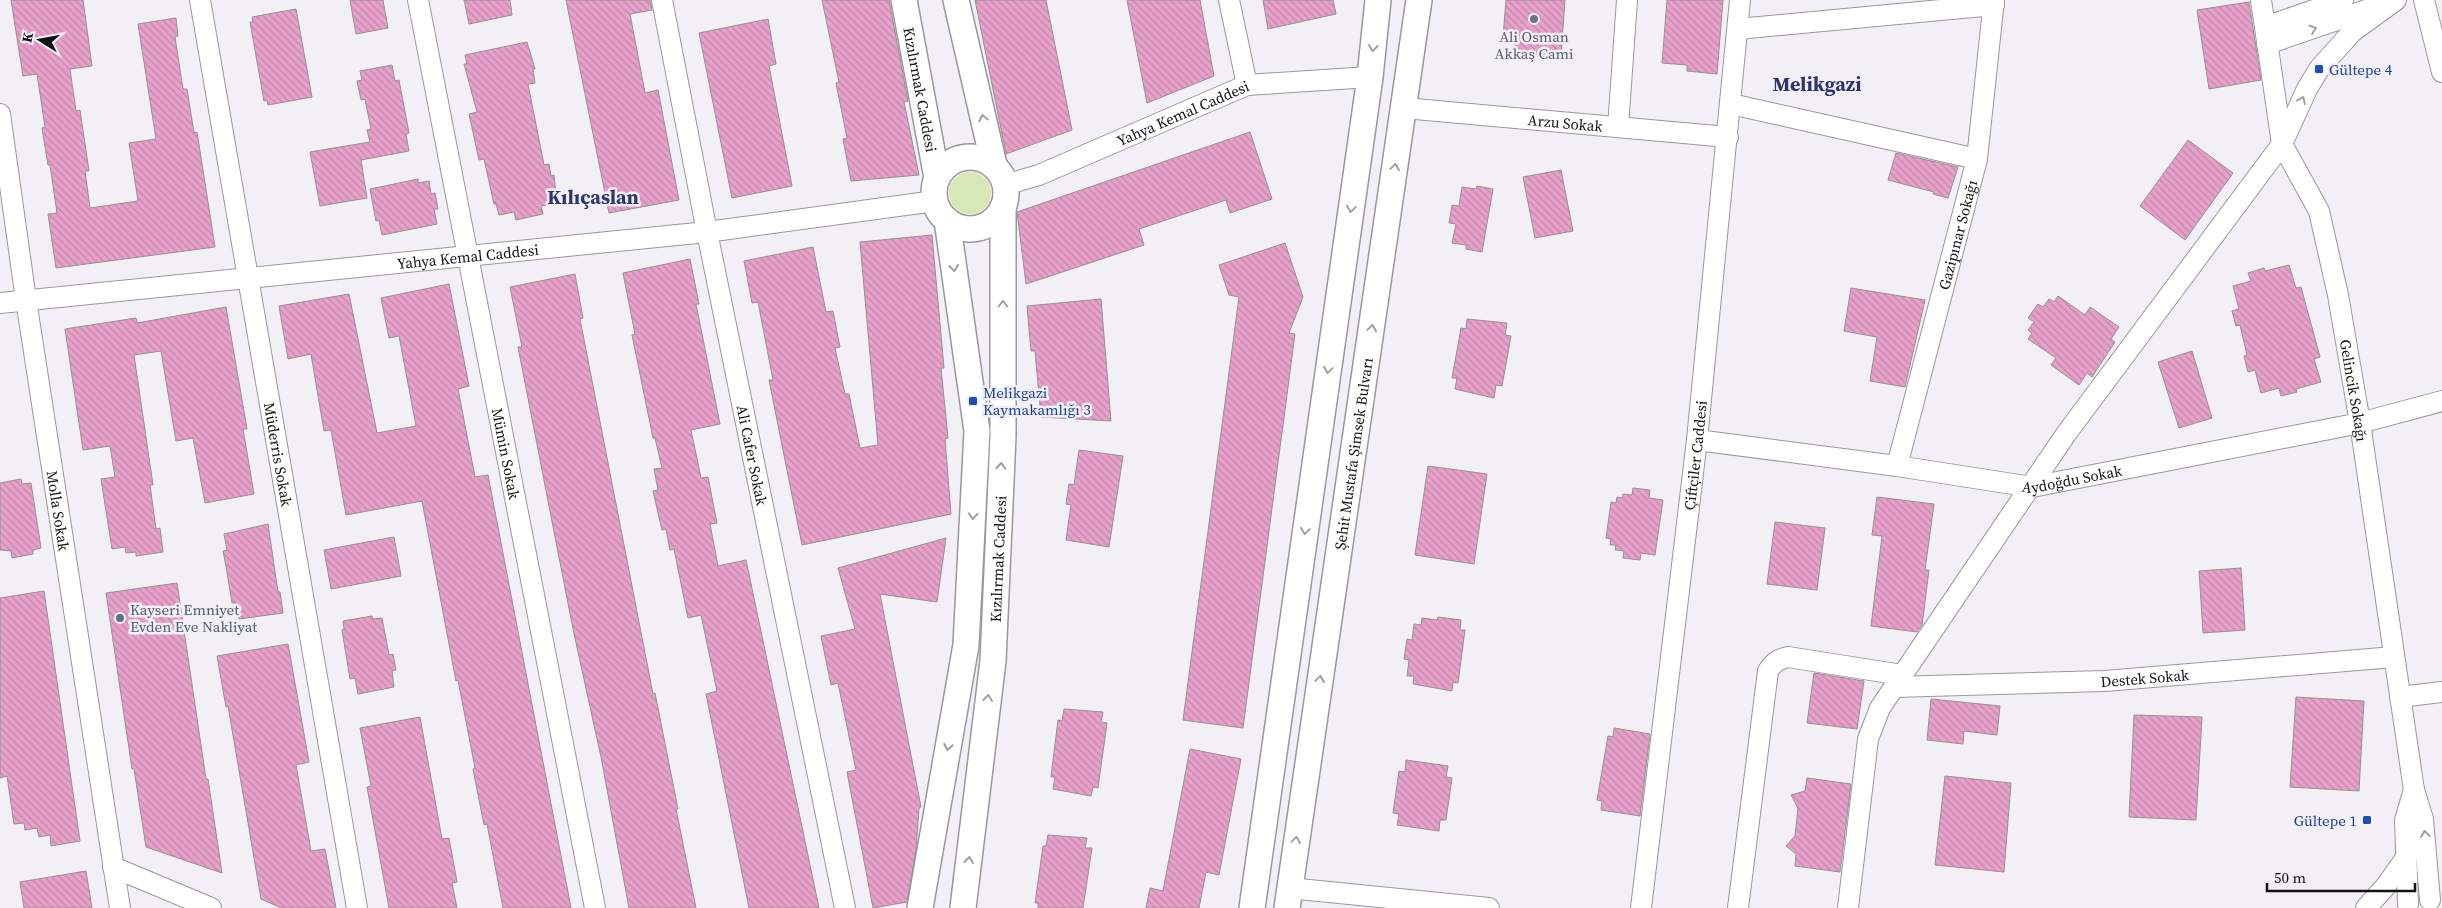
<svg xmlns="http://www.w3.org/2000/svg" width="2442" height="908" font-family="'Source Serif 4',serif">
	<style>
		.grass { fill: #d7e8b4 }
		.building { fill: url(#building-back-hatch); stroke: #979094 }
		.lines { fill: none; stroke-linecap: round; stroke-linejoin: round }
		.minor-casing { stroke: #9a979d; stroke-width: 22 }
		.major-casing { stroke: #9a979d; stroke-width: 28 }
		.minor { stroke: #fff; stroke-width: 20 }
		.major { stroke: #fff; stroke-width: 25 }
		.oneway { stroke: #a0a0a1 }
		.worship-dot { fill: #6b7280; stroke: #f3eff7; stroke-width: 2 }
		.transit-dot { fill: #1a4fb4; stroke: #f3eff7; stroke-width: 2 }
		.service-dot { fill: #5c6f8a; stroke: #f3eff7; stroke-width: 2 }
		.labels { text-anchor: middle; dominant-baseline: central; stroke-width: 5; stroke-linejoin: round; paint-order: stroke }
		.worship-label { font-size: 15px; fill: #5b616d; stroke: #f3eff7 }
		.transit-label { font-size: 15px; fill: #164399; stroke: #f3eff7; text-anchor: start }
		.street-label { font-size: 15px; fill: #121114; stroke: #f3eff7 }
		.service-label { font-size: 15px; fill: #4e5e75; stroke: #f3eff7; text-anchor: start }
		.district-label { font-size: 20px; font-weight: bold; fill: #2b366f; stroke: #f3eff7 }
	</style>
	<defs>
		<pattern id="building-back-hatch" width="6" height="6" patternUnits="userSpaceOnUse" patternTransform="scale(1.25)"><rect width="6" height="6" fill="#e7a0ca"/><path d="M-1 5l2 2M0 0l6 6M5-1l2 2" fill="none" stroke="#c589ad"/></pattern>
	</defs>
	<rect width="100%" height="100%" fill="#f3eff7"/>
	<path class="grass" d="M949 193a21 21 0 1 1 42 0a21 21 0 1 1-42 0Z"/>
	<path class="building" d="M11,0H83L92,66L70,69L76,111L80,110L89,171H85L90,208L138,201L129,143L156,139L138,24L176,18L178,36L175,37L183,89H187L194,133L197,132L215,247L56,268L48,214L57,213L50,165H48L42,128L45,127L37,74L23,76Z
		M350,0H383L388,28L356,34Z
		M464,0H510L512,15L469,24Z
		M566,0H650L652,10L630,14L645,93L658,90L679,200L609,213Z
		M822,0H889L908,101L904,102L919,175L851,181L843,139L847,138L836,83L839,82Z
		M975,0H1046L1072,130L1006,154Z
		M1127,0H1200L1214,76L1147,103Z
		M1263,0H1333L1336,14L1268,29Z
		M1506,0H1565L1561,56L1514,53L1516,38L1503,37Z
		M1667,0H1723L1717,74L1687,71V65L1662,63Z
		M2249,2L2261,80L2209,89L2197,10Z
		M296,9L312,97L268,105L267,100L264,101L250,22H253L252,17Z
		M768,19L776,64L769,66L792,186L732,198L699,33Z
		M527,42L535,69H533L535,83L528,84L544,165L549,164L551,176L554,175L557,203L541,206L543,214L516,220L514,212L499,215L496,204H494L484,159L479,160L469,114L477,112L464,64H467L465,55Z
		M392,65L395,81L399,80L409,133L406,134L409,151L361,160L367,198L320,206L310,152L370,142L367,130L371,129L365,99L361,100L357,81L362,80L360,71Z
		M1250,132L1272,199L1230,213L1226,200L1139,229L1144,245L1026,284L1017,212Z
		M2188,140L2233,173L2185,240L2140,206Z
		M1896,153L1958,167L1948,198L1933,194L1934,192L1888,180Z
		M1561,170L1573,231L1535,238L1523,177Z
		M418,179V183L429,181L431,194L435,193L438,209H434L437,224L382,235L379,220L376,221L370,189Z
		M1477,186L1493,189L1482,252L1466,249V245L1452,243L1456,224L1449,223L1452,205L1459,206L1462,187L1476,189Z
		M932,235L944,368H941L948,438L945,439L951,514L802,545L769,380H773L758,302L752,303L744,261L813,247L826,312L833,311L840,347L835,348L845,394H849L860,448L878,445L860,242Z
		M1285,243L1303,297L1289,333L1295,334L1243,728L1183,720L1239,297L1229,295L1219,265Z
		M690,259L699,304H696L720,424L691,430L701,478L708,477L717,523L710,524L718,566L746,560L819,908H749L706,694L717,691L701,615L688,618L674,549L670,550L666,529L662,530L653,491L658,490L654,469L662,468L655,438H653L632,335L635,334L623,273Z
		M2289,265L2296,288L2301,287L2320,357L2314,359L2321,382L2296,389L2297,392L2281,396L2279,388L2261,393L2255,370L2248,372L2244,356L2247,355L2240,325L2236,326L2232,311L2239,309L2233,286L2251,281L2248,273L2264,268L2265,271Z
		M575,274L583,318L580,319L653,694L655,693L678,809H676L696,908H629L601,757L573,629L518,347H522L510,287Z
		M449,284L469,386L458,389L475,477L488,475L571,908H503L487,824L484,825L473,769L475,768L458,680L456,681L422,501L346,515L331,430L324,431L311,354L288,359L279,306L349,294L377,433L416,426L399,336L389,338L381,298Z
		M1851,288L1925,300L1905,387L1870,381L1877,337L1844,331Z
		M2058,296L2085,315L2090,307L2119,327L2111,339L2115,342L2092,377L2087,373L2079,385L2051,365L2056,358L2028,339L2032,333L2028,330L2034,322L2028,318L2038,304L2043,307L2049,299L2054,302Z
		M1101,299L1111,421L1041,417L1035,351H1031L1027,306Z
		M226,307L247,429H243L254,494L205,503L193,438L176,441L161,351L134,355L153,485H150L156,529L160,528L163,552L136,556V552L126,553L125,547L112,549L101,479L115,477L110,446L83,450L65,329L136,318L137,323Z
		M1467,319L1507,323L1505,335L1511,336L1502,386L1496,385L1494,398L1455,389L1457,378H1452L1461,328L1466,329Z
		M2192,351L2212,418L2179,428L2158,362Z
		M1079,450L1123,456L1109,547L1066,540L1071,505L1066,504L1069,484L1074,485Z
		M1428,466L1487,474L1474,564L1415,555Z
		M21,479L22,484L31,483L41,548L33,550V554L12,558L11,551L0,550V483Z
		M1633,488L1650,490L1649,498L1663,500L1655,555L1641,553L1640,560L1623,558L1624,551L1615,550L1616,545H1610L1611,539L1606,538L1611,502L1616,503L1617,497L1622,498L1623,494L1632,495Z
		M1877,497L1934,504L1925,570H1929L1922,625L1917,632L1871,626L1882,536L1872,535Z
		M1775,522L1825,528L1817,590L1767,584Z
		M268,524L278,592H280L283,613L239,619L236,603H232L226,566L223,551L227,550L224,534Z
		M394,537L401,576L331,589L324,550Z
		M946,538L937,602L880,594L921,807L919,808L916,850L907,902L873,908L847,772L856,770L838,683L831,685L821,636L855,629L838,568Z
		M2241,568L2245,630L2203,633L2199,571Z
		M177,583L206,779H208L222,873L146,847L134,769H132L106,593Z
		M44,591L80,841L51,846L50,835L39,837L37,828L25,830L24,823L14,824L7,776L0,778V598Z
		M372,616L373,619L382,618L389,655L393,654L396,670L392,671L394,687L358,694L355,678L350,679L342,630L344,629L343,621Z
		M1438,617L1461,620L1460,630H1465L1458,683L1453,682L1452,691L1413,684L1414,676H1407L1409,660L1404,659L1407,639L1412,640L1414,624L1421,625L1422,618L1437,620Z
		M288,644L309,762L296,765L311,851L325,849L336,908H281L261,899L228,706L226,707L217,656Z
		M1814,673L1864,681L1857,729L1807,723Z
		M2296,697L2364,701L2359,791L2290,787Z
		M1931,699L2000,706L1997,735L1964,731L1963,744L1927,740Z
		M1064,709L1103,712L1101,722L1107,723L1098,788L1093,787L1091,796L1053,789L1055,777H1051L1058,720L1062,721Z
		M2134,715L2202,717L2196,820L2129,817Z
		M420,717L442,839L449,838L457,882L452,883L457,908H389L367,787L371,786L360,728Z
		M1614,728L1650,734L1640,816L1601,810L1602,801L1597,800L1608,736L1613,737Z
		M1190,749L1241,759L1219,875L1206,872L1199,908H1146L1150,888L1163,891Z
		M1406,760L1448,766L1446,777L1452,778L1446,820H1440L1439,831L1397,825L1399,814L1393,813L1399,771L1405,772Z
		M1945,776L2011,783L2004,872L1935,865Z
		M1807,778L1851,784L1840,872L1795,866L1796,854L1786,846L1795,836L1798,808L1791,795L1805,791Z
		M1048,835L1087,838L1085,848H1092L1083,908H1038V903H1035L1043,846H1046Z
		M86,871L92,908H24L20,882Z"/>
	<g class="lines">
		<g class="minor-casing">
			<g id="minor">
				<path id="s1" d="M200,0L357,908"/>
				<path id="s2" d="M418,0L595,908"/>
				<path id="s3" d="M662,0L707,232L845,908"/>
				<path d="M1229,0L1247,85"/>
				<path id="s4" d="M2261,0L2282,144L2319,211L2338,295L2360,423L2414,790L2423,819L2430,900"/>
				<path d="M2424,0L2442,72"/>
				<path d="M2265,27L2343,0"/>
				<path d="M1738,29L1994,5"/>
				<path d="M2267,44L2375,7"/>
				<path d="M1731,104L1977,159"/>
				<path id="s5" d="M1404,108L1728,137"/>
				<path id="s6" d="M0,114L26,300L120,908"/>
				<path d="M1618,127L1627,0"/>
				<path id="s7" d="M1005,185L1039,175L1247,85L1370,77"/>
				<path id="s8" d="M0,303L707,232L935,201"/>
				<path id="s9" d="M1697,440L1897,466L2032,487L2360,423L2442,401"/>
				<path id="s10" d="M1897,466L1977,159L1994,0"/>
				<path id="s11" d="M1894,687L2105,681L2394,657"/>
				<path d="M2400,697L2442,692"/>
				<path d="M113,867L211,908"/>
				<path d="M1289,888L1489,908"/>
				<path d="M2408,904L2405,820L2414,790"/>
				<path id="s12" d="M1641,908L1697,440L1740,0"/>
				<path d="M1738,908L1768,671C1773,663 1778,659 1788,657L1902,675"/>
				<path d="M1848,908L1868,739L1880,708L2066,434L2282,144L2307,89L2319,69L2352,32L2396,0"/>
				<path d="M2366,908L2385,887L2407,856"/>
			</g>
		</g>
		<g class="major-casing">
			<g id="major">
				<path id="s13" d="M904,0L937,178"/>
				<path d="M956,0L994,165"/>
				<circle cx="970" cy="193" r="36"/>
				<path d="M920,908L966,645L977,431L947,220"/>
				<path id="s14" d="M963,908L993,661L1003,436V207"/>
				<path d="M1252,908L1370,77L1378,0"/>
				<path id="s15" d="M1287,908L1419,0"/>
			</g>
		</g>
		<use href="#minor" class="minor"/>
		<use href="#major" class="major"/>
	</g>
	<defs><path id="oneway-chevron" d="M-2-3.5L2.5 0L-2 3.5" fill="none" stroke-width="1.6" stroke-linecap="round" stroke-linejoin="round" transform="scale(1.25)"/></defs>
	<g class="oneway">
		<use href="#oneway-chevron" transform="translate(2313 29) rotate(-19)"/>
		<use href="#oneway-chevron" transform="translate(1373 48) rotate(96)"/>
		<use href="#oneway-chevron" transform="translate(2302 100) rotate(-65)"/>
		<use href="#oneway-chevron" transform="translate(983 118) rotate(-103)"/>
		<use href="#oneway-chevron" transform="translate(1395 167) rotate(-82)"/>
		<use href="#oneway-chevron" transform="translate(1351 209) rotate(98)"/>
		<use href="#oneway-chevron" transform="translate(954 268) rotate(82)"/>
		<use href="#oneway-chevron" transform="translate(1003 304) rotate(-90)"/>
		<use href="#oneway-chevron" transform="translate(1372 328) rotate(-82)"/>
		<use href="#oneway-chevron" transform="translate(1328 370) rotate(98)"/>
		<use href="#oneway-chevron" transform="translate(1001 466) rotate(-87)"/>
		<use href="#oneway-chevron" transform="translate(973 516) rotate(93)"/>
		<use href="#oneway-chevron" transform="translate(1305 531) rotate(98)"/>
		<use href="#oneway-chevron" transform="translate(1320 679) rotate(-82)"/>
		<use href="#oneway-chevron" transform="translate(988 698) rotate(-83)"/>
		<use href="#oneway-chevron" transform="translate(948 747) rotate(100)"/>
		<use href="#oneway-chevron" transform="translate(2425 834) rotate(-96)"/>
		<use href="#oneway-chevron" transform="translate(1296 840) rotate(-82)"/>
		<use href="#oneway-chevron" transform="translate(969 860) rotate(-83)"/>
	</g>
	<circle class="worship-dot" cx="1534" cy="19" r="5"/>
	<g class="transit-dot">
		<rect x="2314" y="64" width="10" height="10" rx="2.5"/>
		<rect x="968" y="396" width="10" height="10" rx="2.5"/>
		<rect x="2362" y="815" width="10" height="10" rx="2.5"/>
	</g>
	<circle class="service-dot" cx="120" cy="618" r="5"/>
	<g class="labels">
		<g class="worship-label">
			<text x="1534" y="36">Ali Osman<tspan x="1534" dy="17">Akkaş Cami</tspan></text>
		</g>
		<g class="transit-label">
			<text x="2329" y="69">Gültepe 4</text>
			<text x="983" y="392">Melikgazi<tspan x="983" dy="17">Kaymakamlığı 3</tspan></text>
			<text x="2357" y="820" text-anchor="end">Gültepe 1</text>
		</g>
		<g class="street-label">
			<text stroke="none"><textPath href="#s13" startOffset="91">Kızılırmak Caddesi</textPath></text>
			<text stroke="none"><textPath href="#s7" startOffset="192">Yahya Kemal Caddesi</textPath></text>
			<text stroke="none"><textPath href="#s5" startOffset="162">Arzu Sokak</textPath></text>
			<text stroke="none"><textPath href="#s10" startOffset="239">Gazipınar Sokağı</textPath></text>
			<text stroke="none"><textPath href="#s8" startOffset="470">Yahya Kemal Caddesi</textPath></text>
			<text stroke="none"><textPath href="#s4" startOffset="405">Gelincik Sokağı</textPath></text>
			<text stroke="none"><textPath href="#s1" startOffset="461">Müderris Sokak</textPath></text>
			<text stroke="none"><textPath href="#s2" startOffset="462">Mümin Sokak</textPath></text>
			<text stroke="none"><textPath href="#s3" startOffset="464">Ali Cafer Sokak</textPath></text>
			<text stroke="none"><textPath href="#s15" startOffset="459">Şehit Mustafa Şimsek Bulvarı</textPath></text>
			<text stroke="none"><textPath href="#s12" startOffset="456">Çiftçiler Caddesi</textPath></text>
			<text stroke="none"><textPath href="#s9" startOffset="379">Aydoğdu Sokak</textPath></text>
			<text stroke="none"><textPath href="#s6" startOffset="401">Molla Sokak</textPath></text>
			<text stroke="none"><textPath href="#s14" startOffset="351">Kızılırmak Caddesi</textPath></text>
			<text stroke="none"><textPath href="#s11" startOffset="251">Destek Sokak</textPath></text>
		</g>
		<g class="service-label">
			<text x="130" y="609">Kayseri Emniyet<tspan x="130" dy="17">Evden Eve Nakliyat</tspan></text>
		</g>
		<g class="district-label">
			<text x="1817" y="84">Melikgazi</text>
			<text x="593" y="197">Kılıçaslan</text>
		</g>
	</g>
	<g transform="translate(40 40) rotate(281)" stroke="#f3eff7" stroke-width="4" paint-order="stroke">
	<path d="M0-4L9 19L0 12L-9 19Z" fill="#121114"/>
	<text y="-8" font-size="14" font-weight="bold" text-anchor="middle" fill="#121114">K</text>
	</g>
	<path d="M2267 883v8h148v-8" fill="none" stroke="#121114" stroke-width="2.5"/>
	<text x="2274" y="883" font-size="15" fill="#121114" stroke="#f3eff7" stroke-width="4" paint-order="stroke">50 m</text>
</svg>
